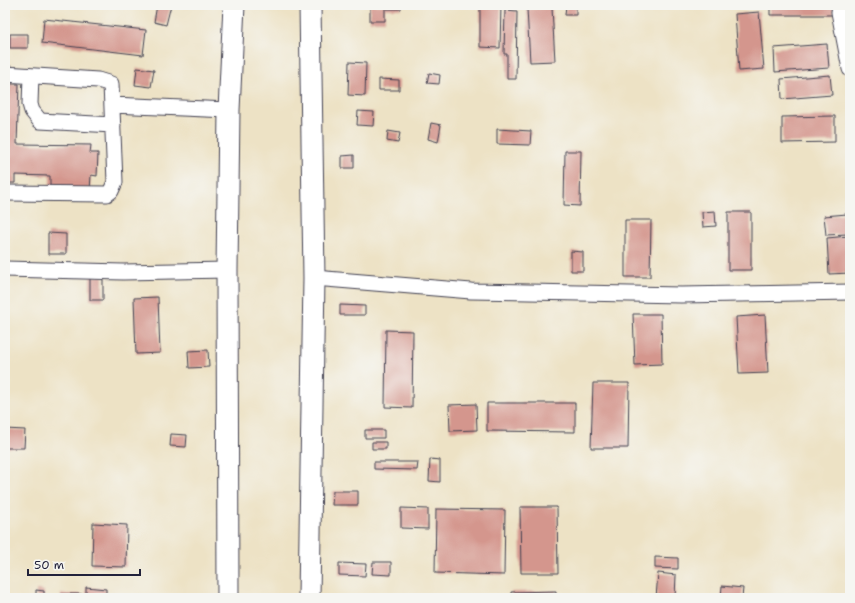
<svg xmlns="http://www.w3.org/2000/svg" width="855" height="603" font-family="'Shantell Sans',sans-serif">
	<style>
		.building { fill: #d4968d }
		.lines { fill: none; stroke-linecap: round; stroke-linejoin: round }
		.minor-casing { stroke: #403f50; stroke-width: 17 }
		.highway-casing { stroke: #403f50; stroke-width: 23 }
		.minor { stroke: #fff; stroke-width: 15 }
		.highway { stroke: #fff; stroke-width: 21 }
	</style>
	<rect width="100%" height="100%" fill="#f6f6f2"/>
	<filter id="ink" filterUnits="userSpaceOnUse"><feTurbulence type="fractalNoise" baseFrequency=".025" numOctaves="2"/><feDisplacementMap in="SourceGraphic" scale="8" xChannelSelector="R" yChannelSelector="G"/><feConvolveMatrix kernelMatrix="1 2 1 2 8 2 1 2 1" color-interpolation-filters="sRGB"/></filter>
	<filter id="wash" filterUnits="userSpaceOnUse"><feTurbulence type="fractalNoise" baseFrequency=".012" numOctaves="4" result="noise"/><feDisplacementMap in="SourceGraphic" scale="16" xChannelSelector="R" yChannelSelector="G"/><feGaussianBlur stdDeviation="0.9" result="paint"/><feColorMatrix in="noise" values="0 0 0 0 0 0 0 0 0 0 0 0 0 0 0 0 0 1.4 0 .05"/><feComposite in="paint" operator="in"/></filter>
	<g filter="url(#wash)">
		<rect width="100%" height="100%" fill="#ede2c5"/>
		<g id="blocks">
			<path class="building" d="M157,5H171L166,25L154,22Z
				M370,5H401V9H385V21H370Z
				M480,5H501L500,48L480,47Z
				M566,5H576V15H565Z
				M770,5H834V15H770Z
				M552,8L555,61L530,62L527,9Z
				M505,10L517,11L516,79H507V54H504Z
				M759,12L764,69L739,71L735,14Z
				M44,19L146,30L143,55L42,43Z
				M10,34H28V48H10Z
				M827,44L829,68L775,72L774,48Z
				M349,62L366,63L365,96L348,95Z
				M137,68L154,70L151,87L135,85Z
				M429,73L440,75L439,84L427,83Z
				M830,75L832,95L782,99L781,79Z
				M379,79L399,80V90H379Z
				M5,84H19L17,144L91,145L90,153H98L97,176L91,175L90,190L50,189V176L15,175V183H5Z
				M358,111L374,112L373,126L357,125Z
				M835,116V142L782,143V117Z
				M431,123L441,125L438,142L428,139Z
				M497,129L531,131L530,145L497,144Z
				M388,131L400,133L398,143L387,141Z
				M565,151H581L580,206L564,205Z
				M354,155V168H342V156Z
				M715,211L716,226L703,227L702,212Z
				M728,212H751V270H728Z
				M847,214L848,234L826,235L824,216Z
				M625,220H651L650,277H625Z
				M48,233L66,234V254H48Z
				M849,236L850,273L829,274L827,238Z
				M571,251L583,252V271H571Z
				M90,276H103V300H90Z
				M158,297L160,353L136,354L134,298Z
				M340,305L365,306V315H340Z
				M633,314H661L662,364L635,365Z
				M765,315L768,373L739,374L736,317Z
				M386,330L413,331L412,408L385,407Z
				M208,350L209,367L189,368L188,351Z
				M593,383H629L628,448H591Z
				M487,403H575V432L487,431Z
				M476,404L477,430L450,431L449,405Z
				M5,429L25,430L24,448H5Z
				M365,430H384V438H365Z
				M171,434L187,435L186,447L170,446Z
				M372,442H386V449H372Z
				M430,459L440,460V482L429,481Z
				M374,462H418L417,470L374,469Z
				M333,491H358V505H332Z
				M520,507H557L558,573H521Z
				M401,508L428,509V529L401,528Z
				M436,509L505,510L504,575L435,573Z
				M93,523L127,525L126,567L92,566Z
				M655,557L678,558V569L655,568Z
				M373,562H391V575L372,574Z
				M339,563L366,564L365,576L339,575Z
				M658,573L676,575L675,598H656Z
				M722,586L743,588L742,598H721Z
				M86,587L106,589V595H110V598H86Z
				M36,590L44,591V598H36Z
				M556,591V598H511V592Z
				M61,594H82V598H61Z"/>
		</g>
	</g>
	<g filter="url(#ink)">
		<use href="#blocks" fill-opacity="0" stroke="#403f50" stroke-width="1"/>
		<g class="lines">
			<g class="minor-casing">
				<path id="minor" d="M840,5L839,12L850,69
					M5,74L98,80L111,84L115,182L111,191L107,194L5,193
					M31,76L30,104L32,111L40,121L113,125
					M112,105L229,110
					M5,269L123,272L227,270
					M314,278L471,291L681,295L850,292"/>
			</g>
			<g class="highway-casing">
				<path id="highway" d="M228,598L227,270L229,110L234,5
					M309,598L314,278L310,5"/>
			</g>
			<use href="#minor" class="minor"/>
			<use href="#highway" class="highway"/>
		</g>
	</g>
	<rect width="855" height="603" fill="none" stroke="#f6f6f2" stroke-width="20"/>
	<path d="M28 569v6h112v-6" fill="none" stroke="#22223b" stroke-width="2"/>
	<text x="34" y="569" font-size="12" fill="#22223b" stroke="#f6f6f2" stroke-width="3" paint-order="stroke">50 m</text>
</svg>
